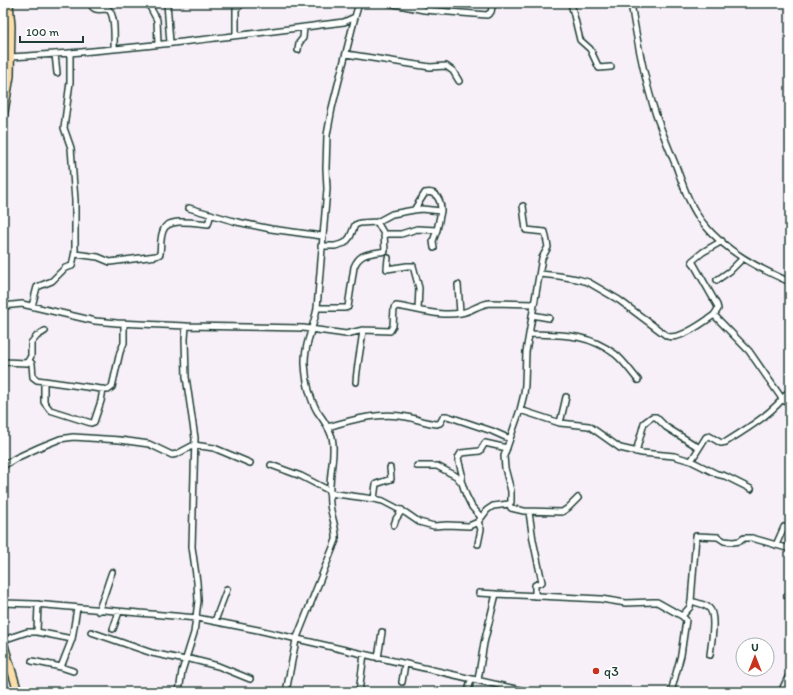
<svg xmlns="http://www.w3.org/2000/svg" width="793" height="695" font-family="Itim,sans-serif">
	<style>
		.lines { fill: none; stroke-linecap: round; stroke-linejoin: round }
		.minor-casing { stroke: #1f3d34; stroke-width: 8 }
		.highway-casing { stroke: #1f3d34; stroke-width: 10 }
		.minor { stroke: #fff; stroke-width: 5 }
		.highway { stroke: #fbddab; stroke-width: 7 }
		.poi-dot { fill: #c8321e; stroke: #fff; stroke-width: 1.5 }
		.labels { text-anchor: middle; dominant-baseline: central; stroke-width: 3; stroke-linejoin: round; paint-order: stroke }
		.poi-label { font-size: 14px; fill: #1f3d34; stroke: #fff; text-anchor: start }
	</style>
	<rect width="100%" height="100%" fill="#f7f0f8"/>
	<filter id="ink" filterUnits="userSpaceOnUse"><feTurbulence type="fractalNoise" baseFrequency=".025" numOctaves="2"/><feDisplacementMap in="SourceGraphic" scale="8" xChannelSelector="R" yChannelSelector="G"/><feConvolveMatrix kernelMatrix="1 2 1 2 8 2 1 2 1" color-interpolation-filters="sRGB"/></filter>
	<g filter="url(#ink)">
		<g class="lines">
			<g class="minor-casing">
				<path id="minor" d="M90,3C94,12 99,9 108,9C116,15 114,38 114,49
					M148,3L157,20L158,44
					M167,3L170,43
					M389,3L424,10L487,15L491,12L493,3
					M571,3L580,40L590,49L599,68L611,67
					M631,3C637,41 644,79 656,115C662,132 669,149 676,166C683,185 690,207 703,223C725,251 758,268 790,282
					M236,35V9L243,3
					M298,50L299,43L303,38L304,27
					M55,54L57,73
					M346,54L430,67L446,66L453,71L459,81
					M10,57C122,51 233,36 344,22L355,17L359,3
					M3,76H10
					M189,208L237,222L271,229L322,236
					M414,210L422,209L441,211L437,230L433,241L434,248
					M384,234H401L417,229L437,230
					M321,246H335L345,243L350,237L355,225L360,223L377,222L392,214L414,210L425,193C437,190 441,201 441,211
					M75,254L98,257L110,262L156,256L160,254C161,247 160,238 163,231C167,217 196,223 208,224L211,214
					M388,258L387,269L407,266H413L419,288L418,310
					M540,274L559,276L577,279L588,282L619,300L667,336C679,341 704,322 714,315L718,309L717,305L692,261L703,252L722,241
					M717,280L730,271L743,258
					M458,285L460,313
					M3,306L22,304L95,321L117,323L186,326L303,328L346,334L363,330L390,331L393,326L394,308L396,306C418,309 439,317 461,313C472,311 479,304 490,303L534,304
					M32,306L37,287L52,281L65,268L72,266L75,251V200L71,148L64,128L70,82V53
					M317,308H345L348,307L354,267C360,252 371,254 385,251L384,234L377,222
					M532,315L549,318
					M714,315L749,351L783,400L790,404
					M529,334C563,335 587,333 615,354C624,361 631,372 638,380
					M29,360L32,364L33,377L37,380L108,390L112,387L120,352L124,343V324
					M3,362L27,363L31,356V343L37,336L45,331
					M44,382V402L50,410L91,423L94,422L101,401L103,389
					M356,382C357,365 361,348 363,330
					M520,410L560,423L589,426L620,448L642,453L674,456L691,461L717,474L725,476L751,489
					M560,423L566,397
					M328,427C354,419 380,412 407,417C417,419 427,423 437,424L440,423L444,416H447L492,431L510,439
					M636,452L644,423L652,417H656L666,427L698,447
					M691,461L706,437L709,436L721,443L726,442C750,427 773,413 790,390
					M271,465L301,476L330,491
					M3,466L16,458L40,447L60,439L73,437L120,440L149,444L172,455L177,454L194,445L214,448L250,463
					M417,466H437L456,476L462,483L466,495L472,507L481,517
					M461,481L462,474L458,458L461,453L480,451L485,443L507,448
					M329,493L374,499L383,501L406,513L419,522L434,526L447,525L469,526L478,522L487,510L493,506L509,504L511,502V491L505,468L504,456L520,410L524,394L525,384L526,352L542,258L548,247L545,232L526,230L523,206
					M374,499L376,484L391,479L390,468
					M509,504L511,508L524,511L562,512L568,508L578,498
					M529,512L533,540L542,582L540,583L535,585V596
					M478,522L481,529L478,544
					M394,525L396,519L402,510
					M776,545L784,527
					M479,593L496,594
					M787,596L790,598
					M691,601C697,603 705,604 709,608C717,615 711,645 710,655
					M3,603L35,604L197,618L258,630L529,692
					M38,604L37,632L72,639
					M98,611C104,598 107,585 112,572
					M682,616L690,607L691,601L696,536L718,537L724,541L733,542L740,541L744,538H752L790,549
					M215,621L227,589
					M113,629L119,612
					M91,632L152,653L185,660
					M3,640L27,632H37
					M186,658L218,666L250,679
					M378,658L382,632
					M32,661L61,667L73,671
					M61,667L72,639L77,608
					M478,680L484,643L496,594L601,599L626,603L653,602H657L682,616L686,620L681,655L671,692
					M402,682L405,664
					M179,692L182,671L194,633L198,601L197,582L192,547L195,438L186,377L185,339L186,326
					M286,692L296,640L336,540C337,528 331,516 330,504C329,494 330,483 331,473C332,461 335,450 332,437C329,428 323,419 317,411C309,397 306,380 305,364C304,344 314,327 317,308L327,189L326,168L327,135L332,108L355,17
					M359,692L364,654
					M468,692L471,679
					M781,692L790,673"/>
			</g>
			<g class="highway-casing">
				<path id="highway" d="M3,118L10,76L11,26L9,3
					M3,642L18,692"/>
			</g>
			<use href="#minor" class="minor"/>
			<use href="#highway" class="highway"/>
		</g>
	</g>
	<circle class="poi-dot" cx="596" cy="671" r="4"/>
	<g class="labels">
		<g class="poi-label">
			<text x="604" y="671">q3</text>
		</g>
	</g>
	<rect width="793" height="695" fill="none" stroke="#fff" stroke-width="16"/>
	<rect x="8" y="8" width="777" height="679" fill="none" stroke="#1f3d34" stroke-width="1.5" filter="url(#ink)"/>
	<g transform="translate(755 657)"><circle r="19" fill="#ffffff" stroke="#a5b1ae"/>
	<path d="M0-3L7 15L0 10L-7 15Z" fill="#c8321e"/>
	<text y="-6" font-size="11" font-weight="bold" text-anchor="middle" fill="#1f3d34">U</text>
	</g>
	<path d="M20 36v6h63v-6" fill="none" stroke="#1f3d34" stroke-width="2"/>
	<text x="26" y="36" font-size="12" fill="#1f3d34" stroke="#ffffff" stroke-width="3" paint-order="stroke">100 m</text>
</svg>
